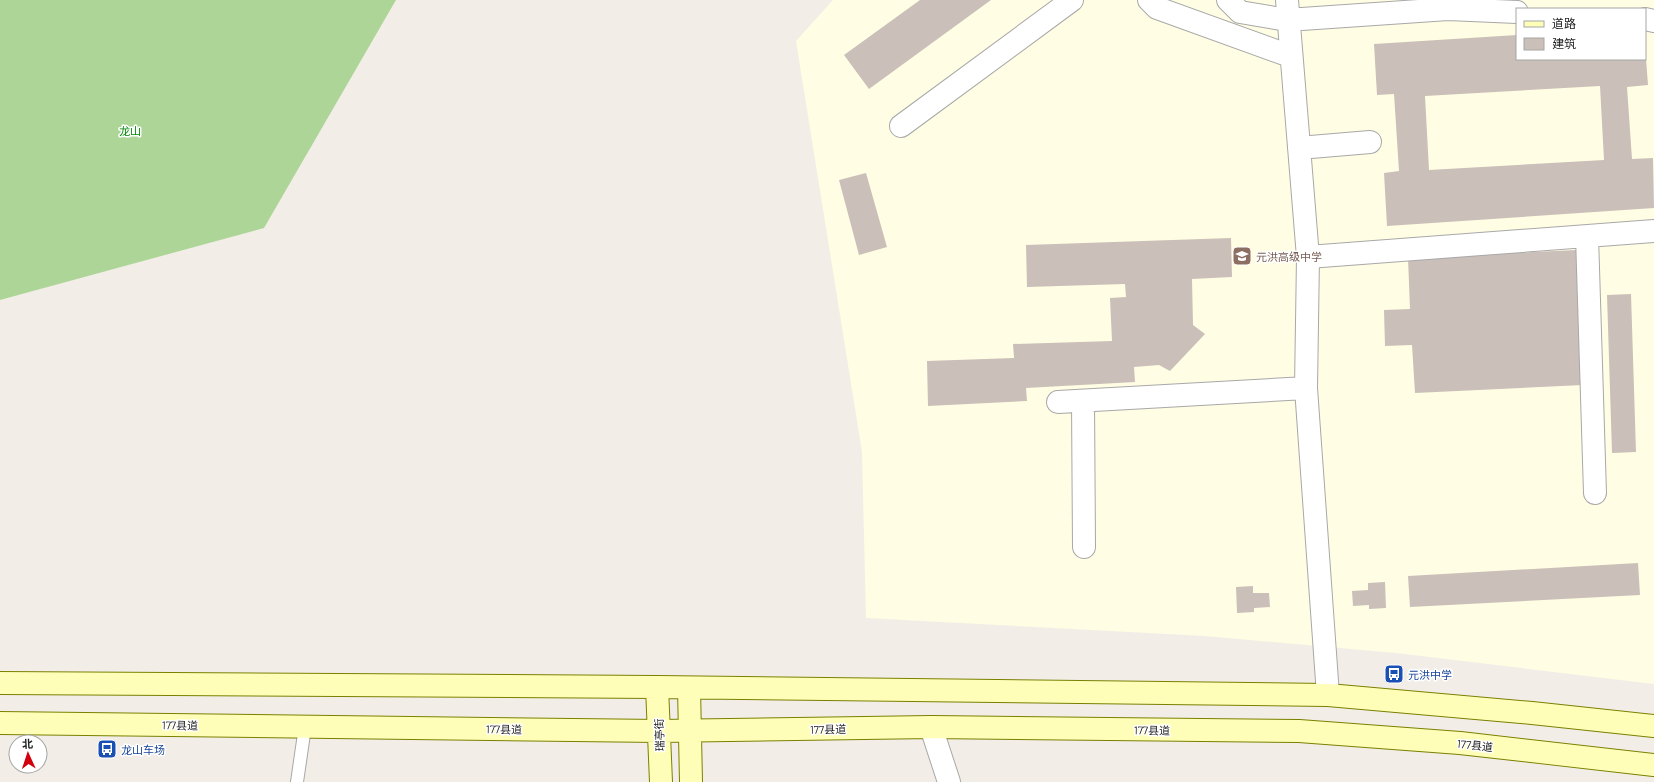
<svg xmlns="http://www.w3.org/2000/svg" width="1654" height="782" font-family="Barlow,'Noto Sans SC',sans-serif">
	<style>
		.education { fill: #fffde3; fill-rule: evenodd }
		.forest { fill: #aed598 }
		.building { fill: #cbbfb9; fill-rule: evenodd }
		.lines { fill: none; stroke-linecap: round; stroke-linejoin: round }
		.service-casing { stroke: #a8a8a8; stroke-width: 14 }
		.minor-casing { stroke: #a8a8a8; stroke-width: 24 }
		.secondary-casing { stroke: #7b8000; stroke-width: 24 }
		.service { stroke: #fff; stroke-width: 12 }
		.minor { stroke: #fff; stroke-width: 22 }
		.secondary { stroke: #fffeb8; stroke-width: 22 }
		.labels { text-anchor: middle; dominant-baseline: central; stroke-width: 3; stroke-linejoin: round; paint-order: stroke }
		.park-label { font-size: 11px; fill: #028704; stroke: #fff }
		.education-label { font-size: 11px; fill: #785e54; stroke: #fff; text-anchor: start }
		.transit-label { font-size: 11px; fill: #164399; stroke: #fff; text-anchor: start }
		.street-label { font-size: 11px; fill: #212121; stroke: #fff }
	</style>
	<rect width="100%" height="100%" fill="#f2eee7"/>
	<path class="education" d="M833,0H1654V684L1396,653L1205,636L866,618L862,452L796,41ZM1517,9H1645V59H1517Z"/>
	<path class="forest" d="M0,0H396L264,228L0,300Z"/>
	<path class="building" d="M920,0H991L869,89L844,55Z
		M1517,35V59H1646L1648,85L1627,87L1632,159L1653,158L1654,208L1387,226L1384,173L1399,171L1394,94L1377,95L1374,44ZM1600,86L1604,160L1429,170L1425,96Z
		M866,173L887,247L859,255L839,180Z
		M1231,238L1232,277L1192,279L1193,325L1205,334L1170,371L1159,365L1134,367L1135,382L1026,388L1027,401L928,406L927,361L1014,358L1013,344L1112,341L1110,298L1126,297L1125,284L1027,287L1026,245Z
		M1576,250L1583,385L1415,393L1412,345L1385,346L1384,310L1410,309L1408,258Z
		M1631,294L1636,452L1612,453L1607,295Z
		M1638,563L1640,595L1410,607L1408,576Z
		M1385,582L1386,608L1369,609V605L1353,606L1352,591L1368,590V583Z
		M1253,586V593H1269L1270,607L1254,608V612L1237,613L1236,587Z"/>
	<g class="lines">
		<g class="service-casing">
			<path id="service" d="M297,782L305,727"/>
		</g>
		<g class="minor-casing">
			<path id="minor" d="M1149,0L1157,8L1290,56
				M1228,0L1240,12L1287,20L1448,9L1517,12
				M1287,0L1308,257L1306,388L1328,695
				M1645,19L1654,21
				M901,126L1072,0
				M1299,148L1370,142
				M1587,236L1595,493
				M1308,257L1654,231
				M1083,401L1084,547
				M1058,402L1306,388
				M931,727L949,782"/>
		</g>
		<g class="secondary-casing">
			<path id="secondary" d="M0,683L657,687L1328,695L1532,713L1654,726
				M657,687L661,782
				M689,688L691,782
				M0,723L660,731L931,727L1299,731L1460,743L1654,765"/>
		</g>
		<use href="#service" class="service"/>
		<use href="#minor" class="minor"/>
		<use href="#secondary" class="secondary"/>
	</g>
	<defs>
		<g id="school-square" transform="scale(1)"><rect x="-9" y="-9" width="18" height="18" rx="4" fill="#8d6e63" stroke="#fff"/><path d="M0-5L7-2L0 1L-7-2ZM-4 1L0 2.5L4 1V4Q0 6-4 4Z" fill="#fff"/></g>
		<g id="bus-square" transform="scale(1)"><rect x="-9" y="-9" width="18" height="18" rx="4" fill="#1a4fb4" stroke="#fff"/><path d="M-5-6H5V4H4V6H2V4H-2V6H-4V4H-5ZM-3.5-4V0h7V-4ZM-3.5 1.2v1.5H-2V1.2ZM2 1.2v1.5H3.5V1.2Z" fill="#fff"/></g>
	</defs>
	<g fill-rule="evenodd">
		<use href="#school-square" x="1242" y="256"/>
		<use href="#bus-square" x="1394" y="674"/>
		<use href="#bus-square" x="107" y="749"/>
	</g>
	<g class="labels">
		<g class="park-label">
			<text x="130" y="130">龙山</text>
		</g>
		<g class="education-label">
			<text x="1256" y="256">元洪高级中学</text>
		</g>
		<g class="transit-label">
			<text x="1408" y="674">元洪中学</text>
			<text x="121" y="749">龙山车场</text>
		</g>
		<g class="street-label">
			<text transform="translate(180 725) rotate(1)">177县道</text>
			<text transform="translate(504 729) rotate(1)">177县道</text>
			<text transform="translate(828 729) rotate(-1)">177县道</text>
			<text transform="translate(1152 730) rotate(1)">177县道</text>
			<text transform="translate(659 735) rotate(-92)">瑞亭街</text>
			<text transform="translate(1475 745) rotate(6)">177县道</text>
		</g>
	</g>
	<rect x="1516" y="8" width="130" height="52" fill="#ffffff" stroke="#a6a6a6"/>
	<rect x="1524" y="21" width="20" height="6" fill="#fffeb8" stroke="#a6a6a6"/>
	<text x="1552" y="28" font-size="12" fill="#212121">道路</text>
	<rect x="1524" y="38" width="20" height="12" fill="#cbbfb9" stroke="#a6a6a6"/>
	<text x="1552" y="48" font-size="12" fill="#212121">建筑</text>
	<g transform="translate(28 754) rotate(357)"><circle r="19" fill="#ffffff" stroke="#a6a6a6"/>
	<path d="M0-3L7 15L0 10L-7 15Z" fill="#d2000e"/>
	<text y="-6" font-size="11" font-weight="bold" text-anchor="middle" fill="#212121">北</text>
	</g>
</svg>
